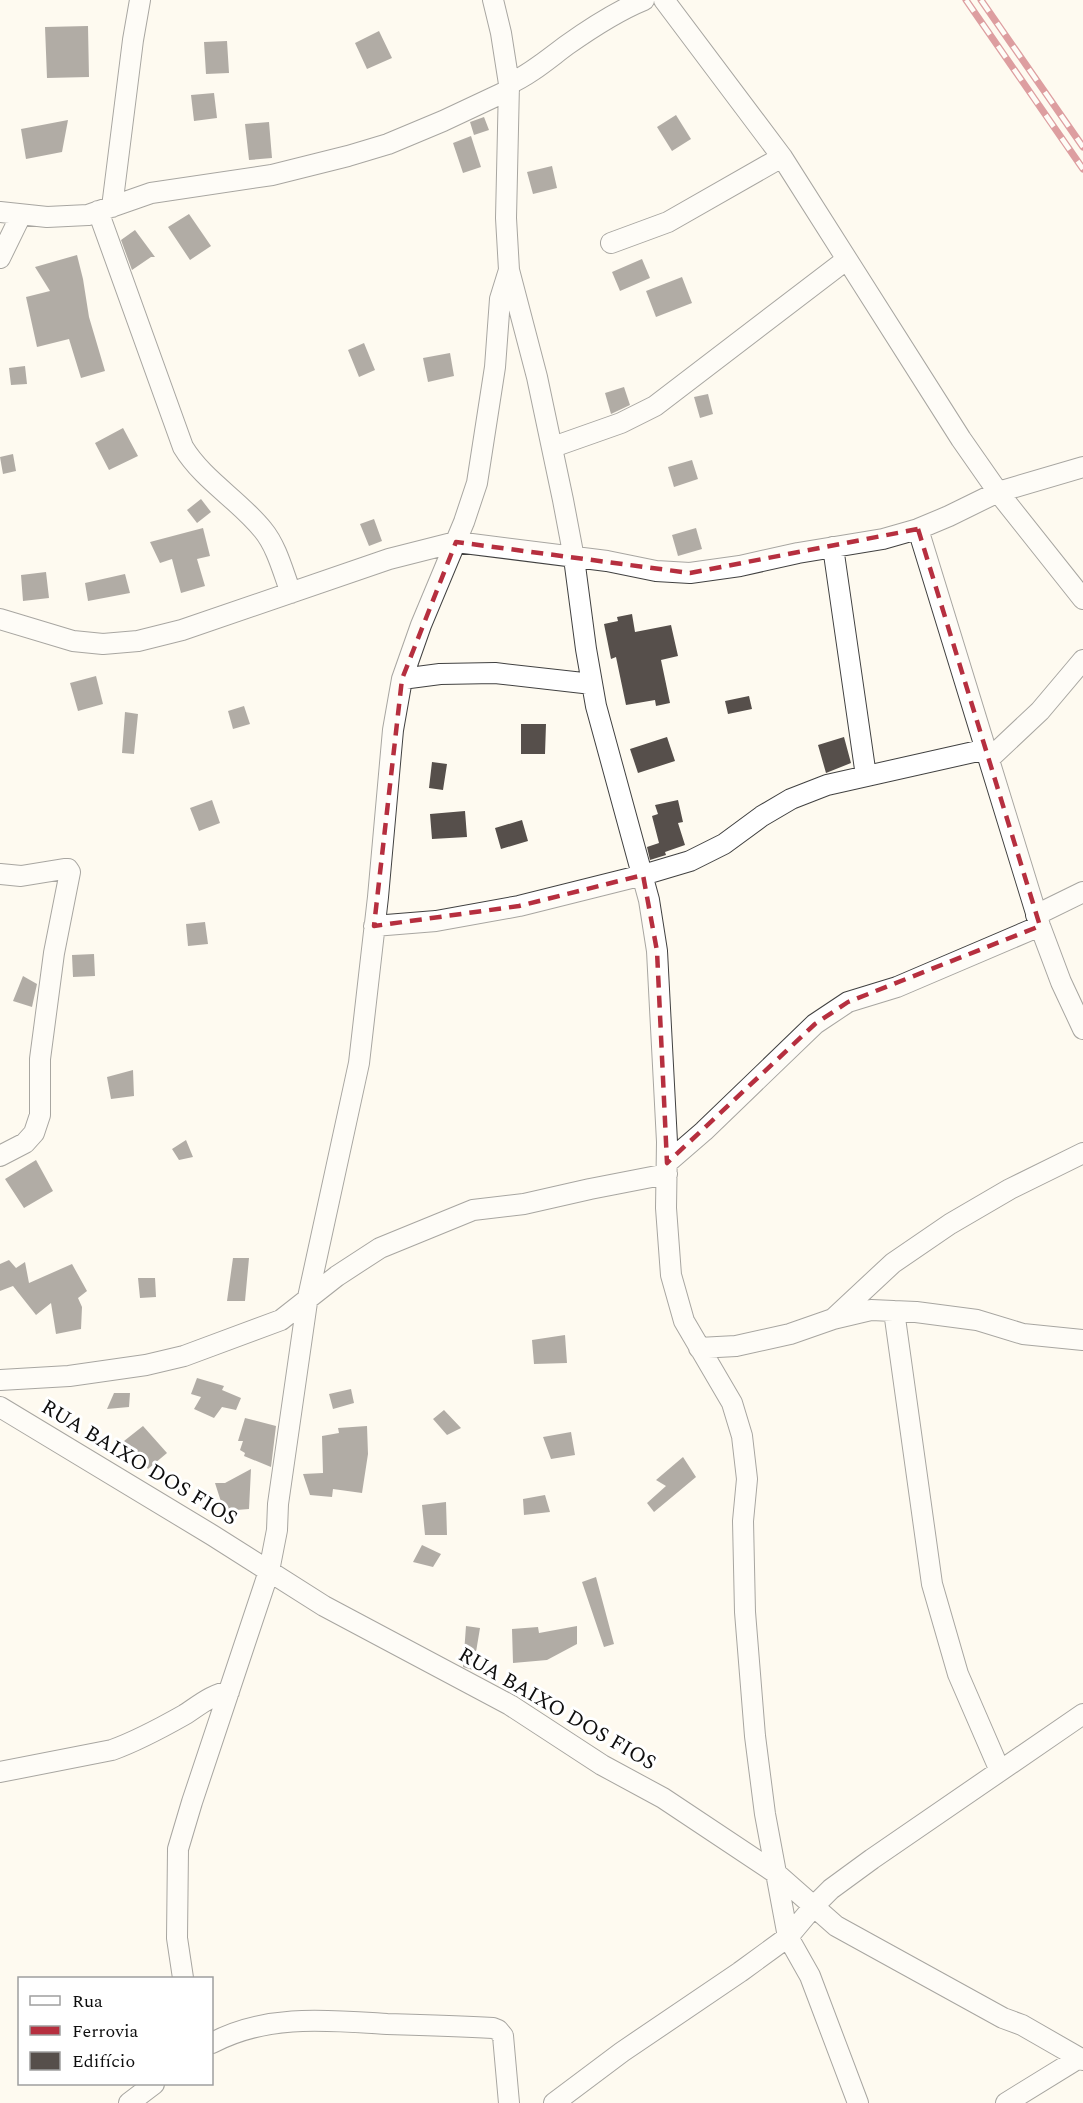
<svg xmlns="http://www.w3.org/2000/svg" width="1083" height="2103" font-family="Spectral,serif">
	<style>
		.building { fill: #564f4b }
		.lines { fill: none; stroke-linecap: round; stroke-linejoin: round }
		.street-casing { stroke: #414141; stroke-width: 22 }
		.street { stroke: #fff; stroke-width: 20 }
		.rail-casing { stroke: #b62f3f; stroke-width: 7 }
		.rail { stroke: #fff; stroke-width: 4.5; stroke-dasharray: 14; stroke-linecap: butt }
		.marked { fill: none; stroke: #b62f3f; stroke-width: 4.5; stroke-dasharray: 12 8; stroke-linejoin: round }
		.labels { text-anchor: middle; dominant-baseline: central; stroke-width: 6; stroke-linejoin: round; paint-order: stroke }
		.street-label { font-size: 21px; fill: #0e0e0e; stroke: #fff }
	</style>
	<rect width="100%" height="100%" fill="#fefaf0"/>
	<path class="building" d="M88,26L89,77L47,78L45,27Z
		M379,31L392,58L367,69L355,43Z
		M227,41L229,73L206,74L204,42Z
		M214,93L217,118L194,121L191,95Z
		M676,115L691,139L672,151L657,127Z
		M484,117L489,130L474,135L470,122Z
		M68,120L62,152L26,159L21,129Z
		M269,122L272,158L249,160L245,124Z
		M471,136L481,167L463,173L453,143Z
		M552,166L557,188L533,194L527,172Z
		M189,214L211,246L190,260L168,227Z
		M135,230L155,257H151L132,270L121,240Z
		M77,255L83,279L89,317L105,371L81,378L69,339L37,347L26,297L50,291L35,267Z
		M642,259L650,278L620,291L612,272Z
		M682,277L692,303L656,317L646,291Z
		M364,343L375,370L359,377L348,350Z
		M450,353L454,376L428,382L423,358Z
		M25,366L27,384L11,385L9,368Z
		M624,387L630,405L611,414L605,393Z
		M708,394L713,414L700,418L694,397Z
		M123,428L138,456L109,470L95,443Z
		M13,454L16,471L3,474L0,457Z
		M692,460L698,479L674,487L668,467Z
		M201,499L211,512L197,523L187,510Z
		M374,519L382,541L369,546L360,524Z
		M203,528L210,556L197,559L205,586L181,593L172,559L160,563L150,542Z
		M696,528L702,549L678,556L672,535Z
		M46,572L49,598L23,601L21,575Z
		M125,574L130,593L88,601L85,583Z
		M632,614L635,632L671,625L678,656L661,660L670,703L656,706L655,700L626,705L616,657L611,659L604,624L618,621L617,617Z
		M96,676L103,704L78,711L70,683Z
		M749,696L752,709L728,714L725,701Z
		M244,706L250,724L233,729L228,711Z
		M125,712L138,714L134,754L122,753Z
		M521,724H546L545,754H521Z
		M667,737L675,761L638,773L630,749Z
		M844,737L851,763L826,773L818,745Z
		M432,762L447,764L443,790L429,788Z
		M212,800L220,823L199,831L190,808Z
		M678,800L683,822L678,823L685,845L665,852L666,855L650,860L647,847L659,843L652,816L658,814L655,805Z
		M465,811L467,837L432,839L430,814Z
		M522,820L528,841L501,849L495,828Z
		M205,922L208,944L188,946L186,924Z
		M94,954L95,976L73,977L72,955Z
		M23,976L37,984L32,1007L13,1001Z
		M133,1070L134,1096L111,1099L107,1077Z
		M186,1140L193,1157L179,1160L172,1149Z
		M36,1160L53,1191L24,1208L5,1179Z
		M233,1258H249L245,1301H227Z
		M9,1260L16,1268L25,1262L29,1283L72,1264L87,1291L78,1298L82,1307L81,1329L56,1334L51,1303L36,1315L13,1286L0,1291V1264Z
		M138,1278H155L156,1297L140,1298Z
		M565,1335L567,1363L534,1364L532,1340Z
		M197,1378L224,1386L222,1390L241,1398L236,1410L222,1407L214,1418L194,1409L201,1397L191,1394Z
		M351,1389L354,1403L333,1409L329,1394Z
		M114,1393H130L129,1407L107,1409Z
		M444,1410L461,1428L447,1435L433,1419Z
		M245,1418L276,1426L271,1467L244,1456L245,1453L240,1450L243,1441H238Z
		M143,1426L167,1453L148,1469L124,1441Z
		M367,1426L368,1454L362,1493L333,1489L332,1497L310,1495L303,1474L323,1473L322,1436L339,1433L338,1428Z
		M571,1432L575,1455L551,1459L543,1437Z
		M683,1457L696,1477L654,1512L647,1503L666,1486L656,1480Z
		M251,1469L249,1509L224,1511L215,1483H225Z
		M545,1495L550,1512L524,1515L523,1499Z
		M446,1502L447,1535H425L422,1505Z
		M422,1545L441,1554L433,1567L413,1562Z
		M596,1577L614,1644L604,1647L582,1582Z
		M466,1626L480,1628L473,1670L463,1667Z
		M577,1626V1644L547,1660L513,1663L512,1629L538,1627L539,1633Z"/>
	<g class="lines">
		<g class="street-casing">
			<path id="street" d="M493,0L501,33L509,84L506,218L509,270L537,377L563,500L574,558L586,649L596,706L649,900L657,951L667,1142L666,1208L671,1275L684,1321L732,1403L742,1436L747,1479L743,1521L745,1612L755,1736L765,1814L788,1937L810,1976L858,2103
				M664,0L782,157L961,439L998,492L1083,599
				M509,84C531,74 548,59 567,45C591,28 617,11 644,0
				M112,207L133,40L140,0
				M98,211L183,447C203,480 239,500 263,530C277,547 283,572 291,593
				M0,212L47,217L88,215L151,193L272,175L348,156L388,144L443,121L509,90
				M611,243L668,222L782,157
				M0,258L21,215
				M553,447L621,423L655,406L846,260
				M918,529L1040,926L1061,982L1083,1029
				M833,547L866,776
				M0,619L73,641L103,644L138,641L182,630L389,559L456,542L607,561L656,571L690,573L740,566L798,553L883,539L918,529L949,516L998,492L1083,467
				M402,679L440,674L495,673L592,684
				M989,759L1040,711L1083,660
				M0,874L21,876L64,869H68L70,872L54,953L40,1059V1115L34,1133L25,1143L0,1156
				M1036,915L1083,892
				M374,926L436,921L519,906L643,875L690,861L724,844L762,816L791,799L827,785L987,749
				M667,1163L704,1131L815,1024L848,1002L897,987L1040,926
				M894,1311L932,1584L958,1674L1000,1771
				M834,1318L893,1263L950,1224L1010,1189L1083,1153
				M699,1348L736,1346L790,1334L833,1319L871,1310L916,1312L977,1320L1023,1334L1083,1340
				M0,1380L69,1376L146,1365L184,1356L281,1320L337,1276L380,1248L473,1210L524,1204L590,1189L667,1174
				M0,1407L212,1535L324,1606L510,1705L602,1765L663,1798L777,1874L836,1926L1003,2018L1022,2025L1083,2060
				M0,1772L112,1750C137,1741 161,1728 184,1715C197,1707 213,1693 229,1692
				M183,1978L177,1938L178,1849L192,1802L269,1571L277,1530L278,1504L307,1302L359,1063L378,897L393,730L402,679L421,625L464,522L477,483L495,367L500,299L509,270
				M212,2043C267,2014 326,2020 387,2024C422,2025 457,2026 493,2028L498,2030L503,2036L509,2103
				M129,2103L154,2084
				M554,2103L622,2052L740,1972L788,1937L814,1906L831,1889L872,1859L1083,1714
				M1006,2103L1079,2058"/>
		</g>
		<use href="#street" class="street"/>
		<g class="rail-casing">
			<path id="rail" d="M966,0L1083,169
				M981,0L1083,147"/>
		</g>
		<use href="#rail" class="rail"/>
	</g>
	<path d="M0 0H1083V2103H0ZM918,529L1040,926L848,1002L815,1024L667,1163L657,951L643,875L519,906L374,926L402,679L456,542L690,573Z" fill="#fefaf0" fill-opacity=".55" fill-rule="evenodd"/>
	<path class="marked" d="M918,529L1040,926L848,1002L815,1024L667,1163L657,951L643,875L519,906L374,926L402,679L456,542L690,573Z"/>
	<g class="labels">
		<g class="street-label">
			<text transform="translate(139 1463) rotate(31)">RUA BAIXO DOS FIOS</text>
			<text transform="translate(557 1709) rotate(30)">RUA BAIXO DOS FIOS</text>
		</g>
	</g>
	<rect x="18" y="1977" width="195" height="108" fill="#ffffff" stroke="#9f9f9f" stroke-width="1.5"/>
	<rect x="30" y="1996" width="30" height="9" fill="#ffffff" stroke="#9f9f9f" stroke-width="1.5"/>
	<text x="72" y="2007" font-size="18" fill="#0e0e0e">Rua</text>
	<rect x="30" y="2026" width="30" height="9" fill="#b62f3f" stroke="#9f9f9f" stroke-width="1.5"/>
	<text x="72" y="2037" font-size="18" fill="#0e0e0e">Ferrovia</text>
	<rect x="30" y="2052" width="30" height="18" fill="#564f4b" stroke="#9f9f9f" stroke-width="1.5"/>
	<text x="72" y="2067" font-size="18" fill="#0e0e0e">Edifício</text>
</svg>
